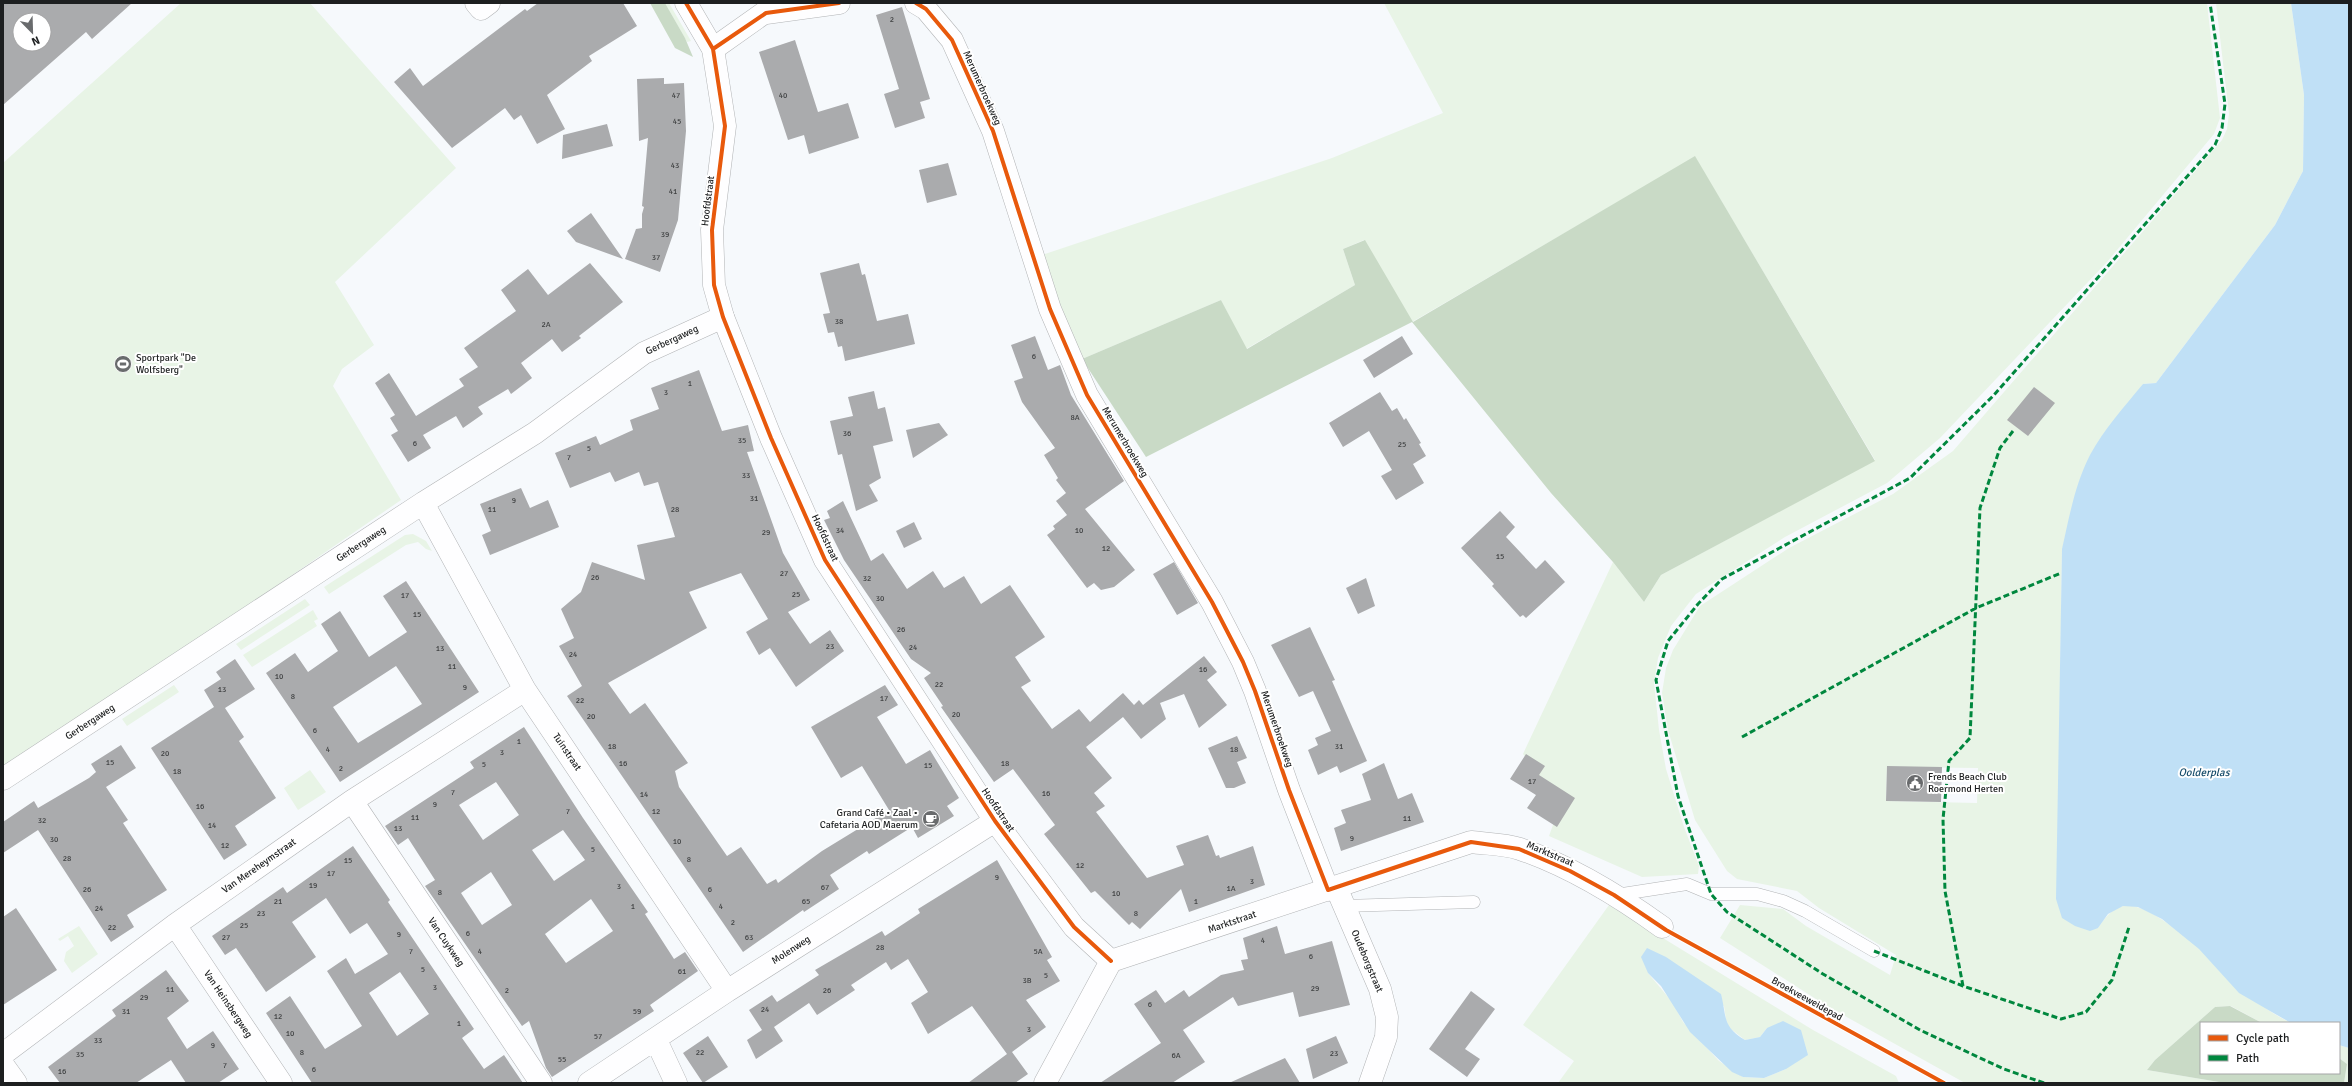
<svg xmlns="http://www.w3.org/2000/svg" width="2352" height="1086" font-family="Signika,sans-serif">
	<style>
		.green { fill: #e8f4e6; fill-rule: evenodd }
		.forest { fill: #c9dac6 }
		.water { fill: #c0e0f6 }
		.building { fill: #aaabad; fill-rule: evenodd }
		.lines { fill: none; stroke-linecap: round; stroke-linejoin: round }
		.service-casing { stroke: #b2b4b6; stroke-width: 13 }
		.minor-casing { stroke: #b2b4b6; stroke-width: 23 }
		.tertiary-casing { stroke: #b2b4b6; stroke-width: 23 }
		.service { stroke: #fefeff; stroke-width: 12 }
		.minor { stroke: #fefeff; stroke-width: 22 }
		.tertiary { stroke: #fefeff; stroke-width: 22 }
		.quiet { stroke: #00873e; stroke-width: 3; stroke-dasharray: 6 3; stroke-linecap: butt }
		.cycleway-casing { stroke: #fff; stroke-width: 6 }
		.cycleway { stroke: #e8590c; stroke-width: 4 }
		.labels { text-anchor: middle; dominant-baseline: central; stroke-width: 4; stroke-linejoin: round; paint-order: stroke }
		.number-label { font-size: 8px; fill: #404243 }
		.street-label { font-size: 10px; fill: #1d1f20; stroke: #fff }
		.poi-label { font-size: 10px; fill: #1d1f20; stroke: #fff; text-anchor: start }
		.water-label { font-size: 11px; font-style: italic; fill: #174d6b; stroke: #fff }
	</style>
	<rect width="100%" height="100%" fill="#f6f9fc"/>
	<path class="green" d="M181,3H310L456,168L335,282L374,345L342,369L333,386L401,500L256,600L3,766V163Z
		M665,3H669L691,41L687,42Z
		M1384,3H2207L2220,118L2214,134L2107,262L1940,438L1887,483L1785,537L1696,594L1671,626L1658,658L1654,683L1659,730L1666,769L1684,827L1699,866L1698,874L1642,877L1549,836L1558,811L1537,772L1523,754L1613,562L1644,602L1661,575L1875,460L1695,157L1412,322L1364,240L1343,249L1355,285L1246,349L1221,300L1082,359L1072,340L1042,255L1332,158L1443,113Z
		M2216,3H2291L2304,95L2303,171L2275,225L2156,383L2143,384L2062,549L2059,768L2098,928C2104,919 2111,909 2123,906C2158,898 2240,990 2270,1011C2277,1016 2284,1019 2291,1023H2262L2231,1006L2215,1007L2155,1060L2147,1070L2225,1083H1965L1827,1006L1720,938L1740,905L1783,909L1806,926L1890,975L1896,955L1819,908L1797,891L1737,879L1727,871L1695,820L1668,730L1662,693L1666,668L1673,650L1700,606L1789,548L1893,494L1953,451L2222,140L2227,129L2229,114ZM1887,767L1978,768L1977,803L1886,801Z
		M413,534L426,541L432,551L426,549L418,542L406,545L329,594L324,587L405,535Z
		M305,599L310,605L241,650L236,644Z
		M313,610L318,619L314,621L317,626L252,667L243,655Z
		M174,685L179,692L127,726L122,719Z
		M310,770L326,792L298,810L284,788Z
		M1609,905L1813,1030L1896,1076L1899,1083H1558L1574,1061L1523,1025ZM1648,973L1724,1006L1727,1026L1745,1040L1760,1037L1767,1028L1786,1069L1764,1078L1743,1077L1719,1061L1683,1022L1673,1003Z
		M79,926L98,954L72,973L64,961L66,952L74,946L68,936L60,941L58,939Z
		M2339,1045L2349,1048V1083H2344L2347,1064L2339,1058Z"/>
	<path class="forest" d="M650,3H665L685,38L693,57L675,48Z
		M1695,156L1875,461L1661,575L1644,602L1613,562L1551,493L1412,322L1146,457L1082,359L1221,300L1247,349L1355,285L1343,249L1365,240L1413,322Z
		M2230,1006L2262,1023H2201V1073H2339V1058L2347,1064L2344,1083H2225L2147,1070L2155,1060L2215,1007Z"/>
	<path class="water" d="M2291,3H2349V1048L2339,1045V1023H2291L2270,1011L2239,993L2199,949L2162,919L2138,907L2123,906L2108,914L2098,928L2090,931L2075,926L2062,918L2056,899L2062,549C2069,518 2075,484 2090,455C2104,429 2124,407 2143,384L2156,383L2275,225L2303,171L2304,95Z
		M1647,948L1666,957L1721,994C1727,1018 1722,1026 1745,1040L1760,1037L1767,1028L1783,1021L1801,1030L1808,1055L1786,1069L1764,1078L1743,1077L1732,1072L1690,1032L1661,986L1648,973L1641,957Z"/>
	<path class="building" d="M3,3H132L92,39L86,32L3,105ZM20,20H44V44H20Z
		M538,3H623L637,26L589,56L592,61L547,95L565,129L537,144L521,115L514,120L505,108L452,148L394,82L410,68L423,86L525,9L527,11Z
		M902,7L930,99L920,102L925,118L895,128L884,94L899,89L876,15Z
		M795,40L818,112L848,103L859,138L809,154L804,135L788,140L759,52Z
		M664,78V84L684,83L686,131L678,220L660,272L625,259L636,229L642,228V214L644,207L642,206L648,138L639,141L637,79Z
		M607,124L613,146L562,159L563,135Z
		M948,163L957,195L927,203L919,170Z
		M591,213L623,259L576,242L567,231Z
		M590,263L623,302L579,336L581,338L562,352L552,339L521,363L532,378L511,394L508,389L478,407L483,414L463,428L456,416L423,435L431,448L408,462L391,435L398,431L390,418L395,415L375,383L389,373L416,416L464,386L459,379L478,367L464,348L516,311L501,290L528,269L548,295Z
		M859,263L862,275L865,274L877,321L908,314L915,344L845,361L842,346L838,347L834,332L828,333L823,314L830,313L820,273Z
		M1035,336L1048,370L1060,365L1071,395L1124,481L1085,509L1135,570L1114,587L1101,590L1094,583L1087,588L1047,535L1055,529L1053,526L1067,515L1056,501L1066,493L1056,480L1058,478L1044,455L1055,448L1022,402L1014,381L1023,378L1011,345Z
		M1402,336L1413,354L1374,378L1363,360Z
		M699,370L722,431L748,425L754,451L747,452L783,553L810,600L788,612L810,644L830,630L844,651L796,687L770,648L759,655L746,632L768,619L741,573L689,592L707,628L608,683L630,714L645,703L688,763L675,771L679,787L727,856L741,847L767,884L776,879L778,883L822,851L889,810L862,766L841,778L811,727L885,685L898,705L877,717L906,764L930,750L959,798L947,806L954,816L918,838L912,827L869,854L867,851L830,875L839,889L804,912L803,910L743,952L567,696L582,686L559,646L574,638L561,609L581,592L592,562L645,580L637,545L675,537L658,482L644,486L639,472L615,482L610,472L570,488L555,453L596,436L600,445L633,430L630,420L659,409L651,388Z
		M2034,387L2055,403L2028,436L2007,420Z
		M874,391L878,409L885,407L893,441L873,446L881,478L869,485L878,501L856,511L842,454L838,455L830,421L853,416L848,397Z
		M1380,392L1392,411L1397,408L1404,420L1406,418L1421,443L1419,444L1426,456L1413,464L1424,483L1396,500L1381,476L1392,470L1369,431L1343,447L1329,423Z
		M939,423L948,435L913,458L906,430Z
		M521,488L530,508L548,500L559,527L490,555L482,535L491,531L480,504Z
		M843,501L871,561L883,553L907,589L933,571L944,588L964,576L981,604L1010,585L1045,637L1015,657L1031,681L1021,687L1052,729L1079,709L1090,722L1123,693L1134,705L1139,700L1143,705L1204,656L1217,672L1207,680L1227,705L1199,728L1184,694L1160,703L1166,719L1141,739L1123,717L1086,747L1112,778L1094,793L1105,806L1096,812L1147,878L1184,865L1176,846L1208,835L1216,856L1219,855L1220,858L1253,846L1265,885L1189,912L1181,889L1140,929L1132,922L1129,925L1095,891L1091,893L1044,834L1055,825L1013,769L994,782L941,707L943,706L924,678L931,673L911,659L844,560L824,520L830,518L827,511Z
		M1500,511L1515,527L1506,537L1536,569L1545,560L1565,582L1526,618L1523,615L1520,617L1492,586L1494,584L1461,548Z
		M914,522L922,539L904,548L896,531Z
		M1174,562L1198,603L1177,615L1153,574Z
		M1366,578L1375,606L1358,614L1346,588Z
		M406,581L479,692L340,782L266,673L295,653L308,672L338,651L321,624L340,611L369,657L407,632L383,596ZM396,666L422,704L358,743L333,707Z
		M1310,627L1335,680L1332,681L1367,761L1340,773L1337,766L1318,775L1308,750L1318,745L1315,738L1331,731L1313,691L1299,697L1271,645Z
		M235,659L255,689L225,708L244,737L239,741L276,798L235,826L247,845L224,860L151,748L214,707L204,690L221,679L216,672Z
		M524,727L583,818L648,912L645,914L674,959L685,952L698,971L650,1005L654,1011L552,1077L546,1068L529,1021L522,1026L425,886L435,880L408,838L398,845L385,826L474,768L470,762ZM496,782L519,815L483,840L459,805ZM563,830L585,860L554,881L532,850ZM491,872L512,905L482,925L461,893ZM591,899L613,931L566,963L545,934Z
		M1237,736L1247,758L1237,762L1246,783L1234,788H1226L1208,748Z
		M121,745L136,768L106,787L128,820L123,823L167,890L127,915L134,927L111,942L38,830L3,853V822L34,801L38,808L89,778L96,772L91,764Z
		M1526,754L1545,766L1539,775L1575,798L1557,827L1527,808L1536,795L1510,779Z
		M1384,763L1398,799L1412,793L1424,822L1341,851L1334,828L1346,823L1341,810L1371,800L1362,774Z
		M1887,766L1942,767L1941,802L1886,801Z
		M353,846L390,900L388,902L474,1029L462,1038L484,1069L504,1055L523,1083H312L266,1013L290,996L325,1049L362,1026L327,971L346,958L355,974L388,954L367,923L350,934L326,898L292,922L316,957L266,992L236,948L225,955L212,936L283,887L287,893ZM400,972L429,1014L397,1036L369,993Z
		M997,860L1052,957L1047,960L1060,981L1026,1000L1046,1027L1012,1052L1028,1074L1015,1083H968L1007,1054L972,1006L928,1034L911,1003L928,992L908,959L891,970L886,962L851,985L855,990L817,1015L809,1003L774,1027L783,1041L756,1059L747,1040L762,1030L749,1010L772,995L777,1002L819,975L815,970L882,931L885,936L920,913L918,909Z
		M16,908L57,970L3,1005V917Z
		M1277,926L1285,954L1332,941L1350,1005L1299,1017L1293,992L1238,1006L1233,997L1183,1030L1205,1062L1172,1083H1100L1161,1043L1134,1004L1156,990L1165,1003L1184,990L1189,997L1221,975L1244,970L1241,960L1248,959L1243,938Z
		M166,970L189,1001L167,1018L187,1049L213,1031L239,1069L218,1083H186L171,1060L136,1083H60L48,1067L116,1016L112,1010Z
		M1471,991L1495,1009L1465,1049L1480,1059L1467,1077L1429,1049Z
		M708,1036L728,1067L703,1083L683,1053Z
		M1336,1036L1348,1063L1313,1079L1306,1049Z
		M1285,1058L1300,1083H1229Z"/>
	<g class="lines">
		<g class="service-casing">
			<path id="service" d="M1616,895L1687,884L1711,894H1757L1783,901L1805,911L1874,951
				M1344,906L1474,902"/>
		</g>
		<g class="minor-casing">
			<path id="minor" d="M476,3L481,9L489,3
				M916,3L926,9L952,40L993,131L1050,309L1087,395L1212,602L1243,662L1255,691L1289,790L1328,890
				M766,13L839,3
				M713,49L778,3
				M423,503L525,690L727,991
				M3,779L423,503L535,433L644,353L723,317
				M352,801L541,1083
				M1336,887L1380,989L1387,1017L1386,1037L1370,1083
				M175,925L281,1083
				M1111,961L1471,842C1487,844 1505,844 1520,849C1570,866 1619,896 1662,927
				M656,1040L676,1083
				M3,1054L175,925L352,801L525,690
				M3,1065L16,1083
				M589,1083L727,991L995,821"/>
		</g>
		<g class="tertiary-casing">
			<path id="tertiary" d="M686,3L713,49L725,126L712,230L714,285L723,317L771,438L825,560L995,821L1074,927L1111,961L1045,1083"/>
		</g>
		<use href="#service" class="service"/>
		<use href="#minor" class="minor"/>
		<use href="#tertiary" class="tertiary"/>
		<path class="quiet" d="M1742,737L1976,608L2061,573
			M1874,951L1963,986L2061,1019L2086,1012L2112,980L2129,927
			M1963,986L1945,891L1943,819L1949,761L1970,738L1980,508L2000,448L2013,431
			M2044,1083L2004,1069L1920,1030L1823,974L1727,912L1711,894L1678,796L1656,680L1668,641L1698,604L1722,579L1910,478L1994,395L2215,145L2222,128L2225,104L2210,3"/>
		<g class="cycleway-casing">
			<path id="cycleway" d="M686,3L713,49L725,126L712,230L714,285L723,317L771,438L825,560L995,821L1074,927L1111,961
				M916,3L926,9L952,40L993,131L1050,309L1087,395L1212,602L1243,662L1255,691L1289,790L1328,890L1471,842L1519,849L1570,871L1614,895L1666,930L1944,1083
				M713,49L766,13L839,3"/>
		</g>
		<use href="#cycleway" class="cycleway"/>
	</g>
	<defs>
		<g id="stadium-disc" transform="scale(0.9)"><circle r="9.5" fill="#696b6d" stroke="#fff"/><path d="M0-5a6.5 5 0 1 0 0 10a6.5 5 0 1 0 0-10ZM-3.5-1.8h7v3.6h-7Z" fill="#fff"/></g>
		<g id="civic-disc" transform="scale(0.9)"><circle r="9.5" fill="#696b6d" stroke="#fff"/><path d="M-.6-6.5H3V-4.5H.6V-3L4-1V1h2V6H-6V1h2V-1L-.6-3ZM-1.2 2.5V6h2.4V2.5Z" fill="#fff"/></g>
		<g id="cafe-disc" transform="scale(0.9)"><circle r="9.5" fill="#696b6d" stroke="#fff"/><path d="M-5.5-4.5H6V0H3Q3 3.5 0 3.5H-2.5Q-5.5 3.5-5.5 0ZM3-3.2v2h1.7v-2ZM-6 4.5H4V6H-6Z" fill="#fff"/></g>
	</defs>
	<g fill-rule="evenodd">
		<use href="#stadium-disc" x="123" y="364"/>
		<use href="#civic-disc" x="1915" y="783"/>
		<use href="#cafe-disc" x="931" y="819"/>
	</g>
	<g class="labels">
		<g class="number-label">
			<text x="892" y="19">2</text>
			<text x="676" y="95">47</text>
			<text x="783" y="95">40</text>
			<text x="677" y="121">45</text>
			<text x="675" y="165">43</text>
			<text x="673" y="191">41</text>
			<text x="665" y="234">39</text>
			<text x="656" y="257">37</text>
			<text x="839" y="321">38</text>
			<text x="546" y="324">2A</text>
			<text x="1034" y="356">6</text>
			<text x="690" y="383">1</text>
			<text x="666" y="392">3</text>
			<text x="1075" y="417">8A</text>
			<text x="847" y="433">36</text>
			<text x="742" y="440">35</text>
			<text x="415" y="443">6</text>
			<text x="1402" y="444">25</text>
			<text x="589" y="448">5</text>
			<text x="569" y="457">7</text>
			<text x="746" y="475">33</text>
			<text x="754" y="498">31</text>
			<text x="514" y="500">9</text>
			<text x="492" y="509">11</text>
			<text x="675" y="509">28</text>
			<text x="840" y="530">34</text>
			<text x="1079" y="530">10</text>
			<text x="766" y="532">29</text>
			<text x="1106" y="548">12</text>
			<text x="1500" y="556">15</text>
			<text x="784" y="573">27</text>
			<text x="595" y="577">26</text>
			<text x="867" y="578">32</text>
			<text x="796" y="594">25</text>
			<text x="405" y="595">17</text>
			<text x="880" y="598">30</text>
			<text x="417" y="614">15</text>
			<text x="901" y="629">26</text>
			<text x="830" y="646">23</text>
			<text x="913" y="647">24</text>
			<text x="440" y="648">13</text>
			<text x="573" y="654">24</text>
			<text x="452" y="666">11</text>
			<text x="1203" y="669">16</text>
			<text x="279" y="676">10</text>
			<text x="939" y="684">22</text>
			<text x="465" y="687">9</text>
			<text x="222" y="689">13</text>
			<text x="293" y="696">8</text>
			<text x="884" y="698">17</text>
			<text x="580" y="700">22</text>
			<text x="956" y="714">20</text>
			<text x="591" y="716">20</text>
			<text x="315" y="730">6</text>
			<text x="519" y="741">1</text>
			<text x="612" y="746">18</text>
			<text x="1339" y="746">31</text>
			<text x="328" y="749">4</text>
			<text x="1234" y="749">18</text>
			<text x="502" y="752">3</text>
			<text x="165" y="753">20</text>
			<text x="110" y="762">15</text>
			<text x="623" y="763">16</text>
			<text x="1005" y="763">18</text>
			<text x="484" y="764">5</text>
			<text x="928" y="765">15</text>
			<text x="341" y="768">2</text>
			<text x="177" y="771">18</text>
			<text x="1532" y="781">17</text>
			<text x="453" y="792">7</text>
			<text x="1046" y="793">16</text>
			<text x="644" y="794">14</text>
			<text x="435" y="804">9</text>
			<text x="200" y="806">16</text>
			<text x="568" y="811">7</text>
			<text x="656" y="811">12</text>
			<text x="415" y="817">11</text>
			<text x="1407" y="818">11</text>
			<text x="42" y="820">32</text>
			<text x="212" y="825">14</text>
			<text x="398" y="828">13</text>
			<text x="1352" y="838">9</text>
			<text x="54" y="839">30</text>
			<text x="677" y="841">10</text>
			<text x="225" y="845">12</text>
			<text x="593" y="849">5</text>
			<text x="67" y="858">28</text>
			<text x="689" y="859">8</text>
			<text x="348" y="860">15</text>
			<text x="1080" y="865">12</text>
			<text x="331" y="873">17</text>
			<text x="997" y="877">9</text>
			<text x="1252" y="881">3</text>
			<text x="313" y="885">19</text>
			<text x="619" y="886">3</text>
			<text x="825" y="887">67</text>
			<text x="1231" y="888">1A</text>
			<text x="87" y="889">26</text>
			<text x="710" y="889">6</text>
			<text x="440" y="892">8</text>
			<text x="1116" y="893">10</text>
			<text x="278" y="901">21</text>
			<text x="806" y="901">65</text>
			<text x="1196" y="901">1</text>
			<text x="633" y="906">1</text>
			<text x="721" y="906">4</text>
			<text x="99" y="908">24</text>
			<text x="261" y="913">23</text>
			<text x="1136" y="913">8</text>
			<text x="733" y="922">2</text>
			<text x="244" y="925">25</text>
			<text x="112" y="927">22</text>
			<text x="468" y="933">6</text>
			<text x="399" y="934">9</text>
			<text x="226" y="937">27</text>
			<text x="749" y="937">63</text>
			<text x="1263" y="940">4</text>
			<text x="880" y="947">28</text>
			<text x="411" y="951">7</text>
			<text x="480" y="951">4</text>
			<text x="1038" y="951">5A</text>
			<text x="1311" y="956">6</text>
			<text x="423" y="969">5</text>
			<text x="682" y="971">61</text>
			<text x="1046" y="975">5</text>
			<text x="1027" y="980">3B</text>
			<text x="435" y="987">3</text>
			<text x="1315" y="988">29</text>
			<text x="170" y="989">11</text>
			<text x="507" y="990">2</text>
			<text x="827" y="990">26</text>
			<text x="144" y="997">29</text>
			<text x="1150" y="1004">6</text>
			<text x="765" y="1009">24</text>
			<text x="126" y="1011">31</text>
			<text x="637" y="1011">59</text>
			<text x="278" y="1016">12</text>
			<text x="459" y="1023">1</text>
			<text x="1029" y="1029">3</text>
			<text x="290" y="1033">10</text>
			<text x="598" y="1036">57</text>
			<text x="98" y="1040">33</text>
			<text x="213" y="1045">9</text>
			<text x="302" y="1052">8</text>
			<text x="700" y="1052">22</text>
			<text x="1334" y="1053">23</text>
			<text x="80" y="1054">35</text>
			<text x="1176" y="1055">6A</text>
			<text x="562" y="1059">55</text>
			<text x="225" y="1065">7</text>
			<text x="314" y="1069">6</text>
			<text x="62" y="1071">16</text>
		</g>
		<g class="street-label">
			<text transform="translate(982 88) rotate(66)">Merumerbroekweg</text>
			<text transform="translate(708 201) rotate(-83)">Hoofdstraat</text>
			<text transform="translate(672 340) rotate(-25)">Gerbergaweg</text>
			<text transform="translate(1125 442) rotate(59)">Merumerbroekweg</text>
			<text transform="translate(825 538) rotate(65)">Hoofdstraat</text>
			<text transform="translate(361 544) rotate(-33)">Gerbergaweg</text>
			<text transform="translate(90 722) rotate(-33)">Gerbergaweg</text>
			<text transform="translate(1277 729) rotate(71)">Merumerbroekweg</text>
			<text transform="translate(567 752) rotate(56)">Tuinstraat</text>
			<text transform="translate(998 810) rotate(56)">Hoofdstraat</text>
			<text transform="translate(1550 854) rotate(23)">Marktstraat</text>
			<text transform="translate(259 866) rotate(-35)">Van Mereheymstraat</text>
			<text transform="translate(1232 922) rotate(-19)">Marktstraat</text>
			<text transform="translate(446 942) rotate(56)">Van Cuykweg</text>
			<text transform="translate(791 950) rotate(-33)">Molenweg</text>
			<text transform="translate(1367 961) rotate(67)">Oudeborgstraat</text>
			<text transform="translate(1807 999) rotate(29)">Broekveeweidepad</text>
			<text transform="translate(228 1004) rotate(56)">Van Heinsbergweg</text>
		</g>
		<g class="poi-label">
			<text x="136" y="358">Sportpark "De<tspan x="136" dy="12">Wolfsberg"</tspan></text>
			<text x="1928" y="777">Frends Beach Club<tspan x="1928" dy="12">Roermond Herten</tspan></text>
			<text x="918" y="813" text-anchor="end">Grand Café • Zaal •<tspan x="918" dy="12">Cafetaria AOD Maerum</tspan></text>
		</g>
		<g class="water-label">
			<text x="2204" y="772">Oolderplas</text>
		</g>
	</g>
	<rect width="2352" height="1086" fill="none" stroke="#1d1f20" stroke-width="8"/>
	<rect x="2200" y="1022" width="140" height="52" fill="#ffffff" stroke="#a5a5a6"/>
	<rect x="2208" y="1035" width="20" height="6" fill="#e8590c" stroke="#a5a5a6"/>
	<text x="2236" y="1042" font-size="12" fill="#1d1f20">Cycle path</text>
	<rect x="2208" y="1055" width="20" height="6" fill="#00873e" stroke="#a5a5a6"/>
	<text x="2236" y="1062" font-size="12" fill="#1d1f20">Path</text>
	<g transform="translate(32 32) rotate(157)"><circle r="19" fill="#ffffff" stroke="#a5a5a6"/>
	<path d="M0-3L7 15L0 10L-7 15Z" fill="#696b6d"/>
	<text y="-6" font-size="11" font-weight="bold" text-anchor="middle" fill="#1d1f20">N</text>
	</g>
</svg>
